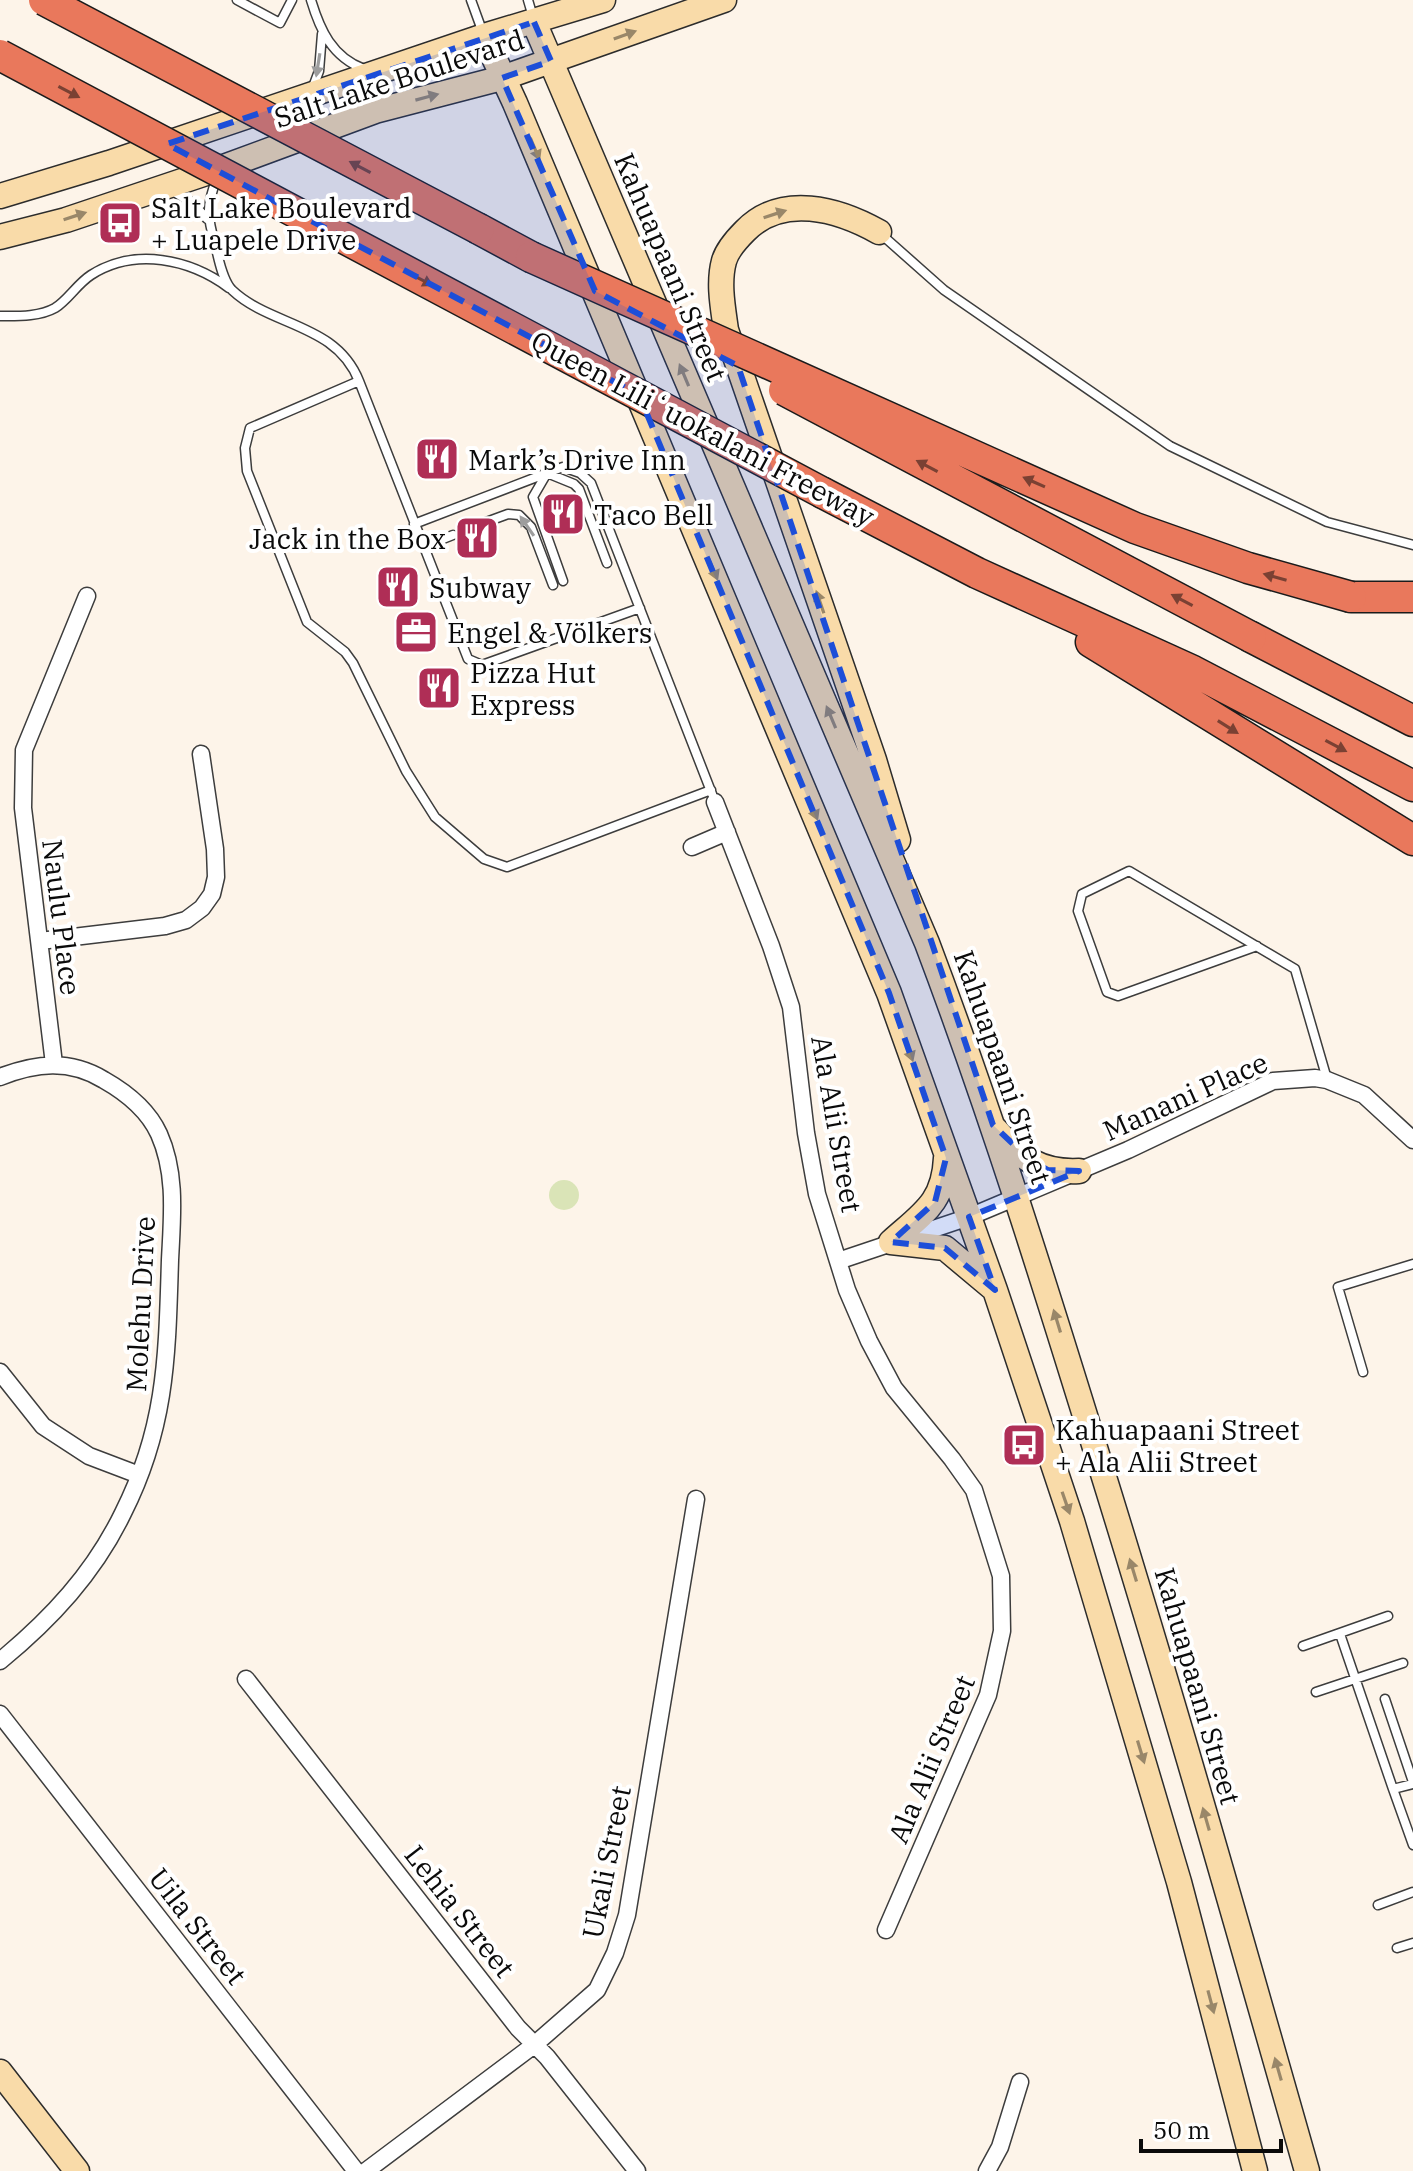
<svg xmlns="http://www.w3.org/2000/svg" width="1413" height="2171" font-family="'IBM Plex Serif',serif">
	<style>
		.green { fill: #dae4b7 }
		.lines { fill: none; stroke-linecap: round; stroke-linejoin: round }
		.lane-casing { stroke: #3d3d3d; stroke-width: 11 }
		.street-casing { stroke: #3d3d3d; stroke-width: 19 }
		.secondary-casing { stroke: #2c2c2c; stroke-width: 27 }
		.highway-casing { stroke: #1b1b1b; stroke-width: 33 }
		.lane { stroke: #fff; stroke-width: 8 }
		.street { stroke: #fff; stroke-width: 16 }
		.secondary { stroke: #f9dba9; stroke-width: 24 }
		.highway { stroke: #e9785c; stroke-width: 30 }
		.highway-bridge-casing { stroke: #1b1b1b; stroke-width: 33; stroke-linecap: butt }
		.highway-bridge { stroke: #e9785c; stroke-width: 30 }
		.oneway { fill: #998769 }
		.oneway2 { fill: #9d9d9d }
		.oneway3 { fill: #7a4133 }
		.marked { fill: #1d4ed8; fill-opacity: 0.2; stroke: #1d4ed8; stroke-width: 6; stroke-dasharray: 16 10; stroke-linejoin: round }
		.labels { text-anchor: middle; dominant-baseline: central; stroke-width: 8; stroke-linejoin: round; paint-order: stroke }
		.street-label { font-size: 28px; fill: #0a0a0a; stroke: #fff }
		.poi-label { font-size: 28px; fill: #0a0a0a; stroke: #fff; text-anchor: start }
	</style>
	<rect width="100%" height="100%" fill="#fdf4e9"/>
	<path class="green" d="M549 1195a15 15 0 1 1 30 0a15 15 0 1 1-30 0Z"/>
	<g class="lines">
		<g class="lane-casing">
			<path id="lane" d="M237,0L280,23L292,0
				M311,0C320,30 332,57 364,69
				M471,0L483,33
				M528,0L533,17
				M313,87L319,71L322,34
				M217,178C206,206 207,216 215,244C218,256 222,280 232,290C271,327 336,323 359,381L250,428L245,448L247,471L307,622L345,652L353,663L406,771L435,817L484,859L507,867L711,790
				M171,190L194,204L207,219
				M882,235L944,290L1170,446L1327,522L1413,545
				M0,316C17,316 39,317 55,308C68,300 77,284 91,275C135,247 190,259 229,288
				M359,381L468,659L482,665L640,608
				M414,524L563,467L580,473L591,483L712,794
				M470,528L508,514L519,515L531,527L553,585
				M423,547L453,535
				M563,581L533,497L547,473L574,484L579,489L607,563
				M1257,946L1118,996L1107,992L1078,911L1082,894L1129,871L1295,969L1327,1079
				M1363,1372L1338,1287L1413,1264
				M1340,1634L1393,1789
				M1303,1646L1388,1616
				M1316,1692L1403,1663
				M1385,1699L1413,1782
				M1413,1784L1393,1789L1413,1845
				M1378,1905L1413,1892
				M1397,1948L1413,1943"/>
		</g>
		<g class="street-casing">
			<path id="street" d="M715,802L771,946L791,1007L806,1133L817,1194L847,1290L869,1341L894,1388L952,1459L974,1490L1001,1576L1002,1631L988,1695L886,1930
				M692,847L727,832
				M40,941L165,926L186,920L202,908L212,894L216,877L215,849L201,754
				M54,1064L23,808L24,750L87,596
				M0,1077C36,1063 69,1059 104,1080C127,1093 148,1110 159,1134C177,1174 172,1218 170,1260C167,1354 167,1426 123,1513C94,1573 51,1619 0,1661
				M838,1261L969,1217L1128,1150L1273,1081L1315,1078L1327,1080L1364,1095L1413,1140
				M0,1372L43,1426L89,1456L139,1475
				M246,1679L518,2028L547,2057L637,2171
				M0,1714L356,2171
				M366,2171L534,2045L597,1990L615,1953L627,1915L696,1499
				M987,2171L1000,2147L1020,2082"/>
		</g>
		<g class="secondary-casing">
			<path id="secondary" d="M534,22L927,943C992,1115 1046,1289 1100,1464C1173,1699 1240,1935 1307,2171
				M484,36L515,103L889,993L995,1290L1072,1521L1179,1882L1255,2171
				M0,196L109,163L484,36L603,0
				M879,232C838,209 782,193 745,231C737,239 727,250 724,261C718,283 723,308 726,330L874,760L898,840
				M0,237L66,220L221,168L375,111L502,78L724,0
				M996,1130C1020,1158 1041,1173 1079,1171
				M891,1242L945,1248L994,1289
				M891,1242C922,1214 944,1203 946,1158
				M0,2072L77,2171"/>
		</g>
		<g class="highway-casing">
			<path id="highway" d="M479,229L531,257
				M823,493L977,573L1193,671L1413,786
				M1351,597H1413
				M1251,637L1413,721
				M1091,642L1413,840"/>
		</g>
		<use href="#lane" class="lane"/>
		<use href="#street" class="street"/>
		<use href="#secondary" class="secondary"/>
		<use href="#highway" class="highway"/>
		<g class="highway-bridge-casing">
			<path id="highway-bridge" d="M44,0L479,229
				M0,55L823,493
				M531,257L1135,528L1248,568L1351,597
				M784,390L1251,637"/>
		</g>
		<use href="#highway-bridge" class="highway-bridge"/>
	</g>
	<defs><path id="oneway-solid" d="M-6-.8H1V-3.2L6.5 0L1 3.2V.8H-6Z" transform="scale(2)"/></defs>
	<g class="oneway">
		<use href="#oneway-solid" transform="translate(625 35) rotate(-20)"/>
		<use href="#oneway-solid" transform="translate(427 97) rotate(-15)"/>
		<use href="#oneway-solid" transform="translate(535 149) rotate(67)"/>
		<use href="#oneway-solid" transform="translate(775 214) rotate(-18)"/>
		<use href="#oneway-solid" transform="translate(75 216) rotate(-18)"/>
		<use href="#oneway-solid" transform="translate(684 375) rotate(-113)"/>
		<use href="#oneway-solid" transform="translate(713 569) rotate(67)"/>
		<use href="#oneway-solid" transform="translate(820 602) rotate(-109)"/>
		<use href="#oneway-solid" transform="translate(831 717) rotate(-113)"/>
		<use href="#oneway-solid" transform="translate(813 809) rotate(67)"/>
		<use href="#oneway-solid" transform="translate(909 1050) rotate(71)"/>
		<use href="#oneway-solid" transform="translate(1057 1321) rotate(-107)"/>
		<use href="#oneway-solid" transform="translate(1066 1503) rotate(71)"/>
		<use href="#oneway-solid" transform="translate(1133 1570) rotate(-107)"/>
		<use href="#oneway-solid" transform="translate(1141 1752) rotate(73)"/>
		<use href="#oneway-solid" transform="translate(1206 1819) rotate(-106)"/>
		<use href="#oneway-solid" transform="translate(1211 2002) rotate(75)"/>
		<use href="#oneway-solid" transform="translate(1278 2069) rotate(-106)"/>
	</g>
	<g class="oneway2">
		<use href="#oneway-solid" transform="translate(318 65) rotate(99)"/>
		<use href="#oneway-solid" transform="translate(527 526) rotate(-125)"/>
	</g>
	<g class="oneway3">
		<use href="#oneway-solid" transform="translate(69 92) rotate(28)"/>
		<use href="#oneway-solid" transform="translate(360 167) rotate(-152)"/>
		<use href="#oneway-solid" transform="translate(422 280) rotate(28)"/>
		<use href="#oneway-solid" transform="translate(927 466) rotate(-152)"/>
		<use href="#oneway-solid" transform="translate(1034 482) rotate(-156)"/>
		<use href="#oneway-solid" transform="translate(1275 577) rotate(-164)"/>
		<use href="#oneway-solid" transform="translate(1182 600) rotate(-152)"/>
		<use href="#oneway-solid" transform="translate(1228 727) rotate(32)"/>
		<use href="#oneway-solid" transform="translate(1336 746) rotate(28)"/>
	</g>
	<path class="marked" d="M534,22L551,61L502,78L595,291L738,366L993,1125L1030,1160L1048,1170L1079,1171L969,1217L995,1290L945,1248L891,1242L935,1202L946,1158L889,993L639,395L167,144Z"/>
	<defs>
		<g id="bus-square" transform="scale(2.3)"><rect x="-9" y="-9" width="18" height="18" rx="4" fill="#af2e56" stroke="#fff"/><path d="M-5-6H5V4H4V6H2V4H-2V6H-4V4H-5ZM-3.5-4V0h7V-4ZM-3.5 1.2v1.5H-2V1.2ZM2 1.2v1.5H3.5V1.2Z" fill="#fff"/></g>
		<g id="restaurant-square" transform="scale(2.3)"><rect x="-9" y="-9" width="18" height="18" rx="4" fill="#af2e56" stroke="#fff"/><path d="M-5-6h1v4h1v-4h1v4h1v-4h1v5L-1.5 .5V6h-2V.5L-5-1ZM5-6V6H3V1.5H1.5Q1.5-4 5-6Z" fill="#fff"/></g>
		<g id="office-square" transform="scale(2.3)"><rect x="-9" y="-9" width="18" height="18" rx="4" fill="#af2e56" stroke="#fff"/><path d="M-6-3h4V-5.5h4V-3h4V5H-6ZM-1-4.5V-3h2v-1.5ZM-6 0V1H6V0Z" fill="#fff"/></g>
	</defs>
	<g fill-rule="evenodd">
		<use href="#bus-square" x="120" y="223"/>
		<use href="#restaurant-square" x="437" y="459"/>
		<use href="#restaurant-square" x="563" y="514"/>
		<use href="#restaurant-square" x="477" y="538"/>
		<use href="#restaurant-square" x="398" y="587"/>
		<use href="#office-square" x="416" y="632"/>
		<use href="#restaurant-square" x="439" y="688"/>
		<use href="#bus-square" x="1024" y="1445"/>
	</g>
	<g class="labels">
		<g class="street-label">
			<text transform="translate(399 78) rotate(-18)">Salt Lake Boulevard</text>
			<text transform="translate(671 267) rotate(67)">Kahuapaani Street</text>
			<text transform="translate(703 428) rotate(28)">Queen Liliʻuokalani Freeway</text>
			<text transform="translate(62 917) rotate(83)">Naulu Place</text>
			<text transform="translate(1003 1067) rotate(71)">Kahuapaani Street</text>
			<text transform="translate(1185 1096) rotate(-24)">Manani Place</text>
			<text transform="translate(837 1124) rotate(80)">Ala Alii Street</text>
			<text transform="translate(140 1304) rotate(-87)">Molehu Drive</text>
			<text transform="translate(1198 1686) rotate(74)">Kahuapaani Street</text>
			<text transform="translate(931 1759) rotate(-67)">Ala Alii Street</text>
			<text transform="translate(606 1862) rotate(-79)">Ukali Street</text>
			<text transform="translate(460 1911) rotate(52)">Lehia Street</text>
			<text transform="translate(198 1926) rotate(52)">Uila Street</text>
		</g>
		<g class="poi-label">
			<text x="151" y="207">Salt Lake Boulevard<tspan x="151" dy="32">+ Luapele Drive</tspan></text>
			<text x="468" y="459">Mark’s Drive Inn</text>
			<text x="594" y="514">Taco Bell</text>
			<text x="446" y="538" text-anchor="end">Jack in the Box</text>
			<text x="429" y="587">Subway</text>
			<text x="447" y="632">Engel &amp; Völkers</text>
			<text x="470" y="672">Pizza Hut<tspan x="470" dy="32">Express</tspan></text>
			<text x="1055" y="1429">Kahuapaani Street<tspan x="1055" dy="32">+ Ala Alii Street</tspan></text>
		</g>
	</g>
	<path d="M1141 2139v12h140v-12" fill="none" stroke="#0a0a0a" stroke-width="4"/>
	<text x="1153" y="2139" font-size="24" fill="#0a0a0a" stroke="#ffffff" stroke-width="6" paint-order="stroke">50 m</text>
</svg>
